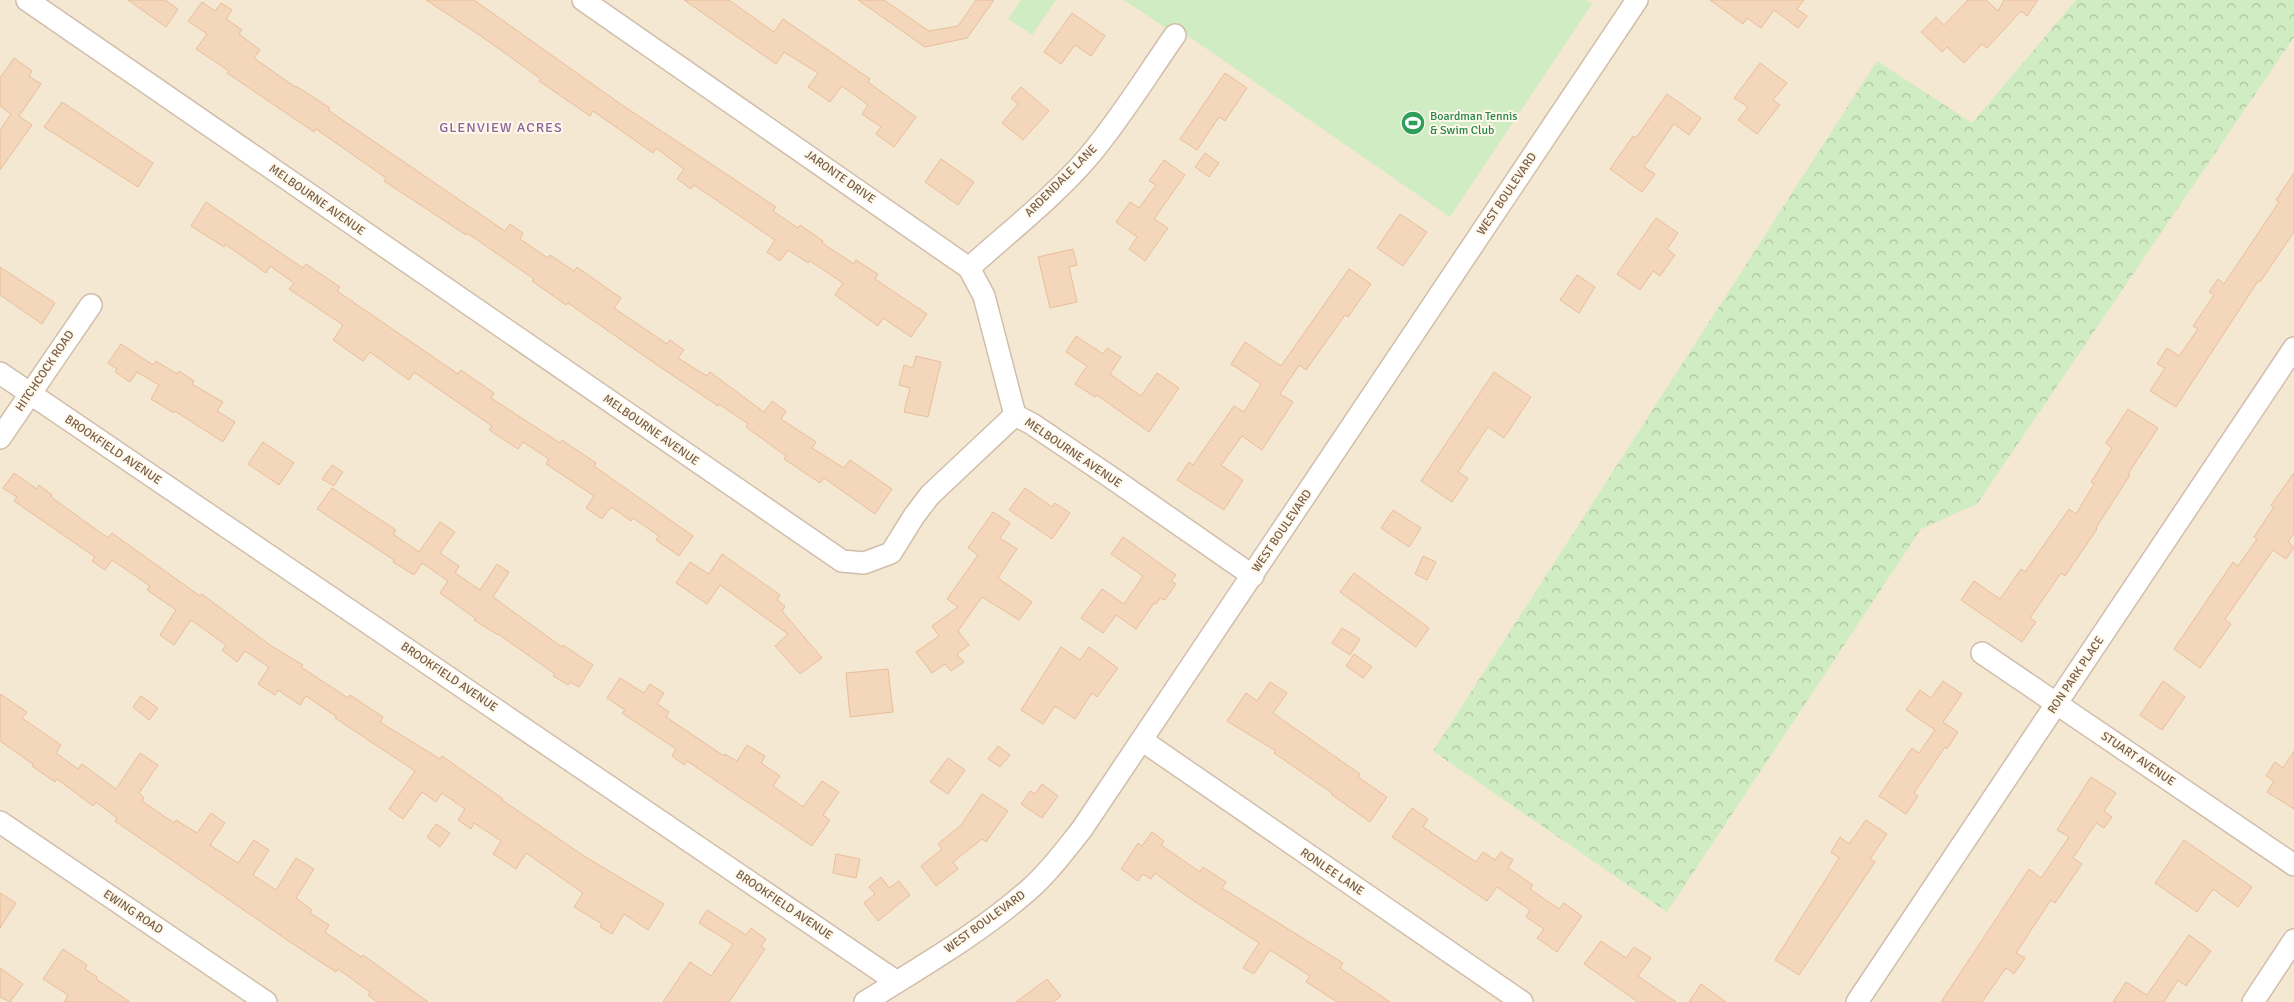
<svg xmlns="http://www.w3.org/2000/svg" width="2294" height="1002" font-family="Signika,sans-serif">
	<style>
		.residential { fill: #f5e8d3 }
		.grass { fill: #d0ecc3 }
		.forest { fill: url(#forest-crowns) }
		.building { fill: #f4d6bb; stroke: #e8be9b }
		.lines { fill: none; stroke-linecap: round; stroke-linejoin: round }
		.minor-casing { stroke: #d0beab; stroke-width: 24 }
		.minor { stroke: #fff; stroke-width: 21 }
		.labels { text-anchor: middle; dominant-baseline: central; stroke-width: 4; stroke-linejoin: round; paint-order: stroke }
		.leisure-label { font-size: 12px; fill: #27864d; stroke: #fff9ec; text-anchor: start }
		.street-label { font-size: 12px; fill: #785d49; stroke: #fff9ec }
		.neighbourhood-label { font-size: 14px; letter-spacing: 1px; fill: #8d649c; stroke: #fff9ec }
	</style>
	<defs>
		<pattern id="forest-crowns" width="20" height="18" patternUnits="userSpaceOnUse" patternTransform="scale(1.25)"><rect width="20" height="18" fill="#d0ecc3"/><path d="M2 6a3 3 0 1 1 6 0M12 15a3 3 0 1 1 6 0" fill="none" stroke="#aec2a0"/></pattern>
	</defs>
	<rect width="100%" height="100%" fill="#fdf6e5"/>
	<path class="residential" d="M0,0H2294V1002H0Z"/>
	<path class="grass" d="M1021,0H1056L1032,35L1008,19Z
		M1124,0H1586L1592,4L1450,217L1188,36L1175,34Z"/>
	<path class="forest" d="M2076,0H2294V37L1977,504L1921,529L1667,912L1433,751L1877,61L1972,123Z"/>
	<path class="building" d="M128,0H165L178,9L166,27Z
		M426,0H474L622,105L776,207L773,211L798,228L800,225L823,241L822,243L854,264L856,260L878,274L875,279L927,314L911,337L883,318L878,326L835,295L843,283L810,261L808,263L788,250L780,261L767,252L775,240L694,185L691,189L677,179L684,169L656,148L653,153L593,111L590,116L539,81L541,79L481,36Z
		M684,0H729L774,32L783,19L870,79L868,82L916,117L894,147L876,134L881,127L862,114L868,105L842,86L830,102L808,87L818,73L784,52L776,64Z
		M858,0H884L929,31L958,26L976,0H994L967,38L925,47Z
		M1710,0H1804L1797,9L1807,16L1798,28L1774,10L1761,28L1747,18L1743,24Z
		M1968,0H1986L1998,11L2004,0H2038L2027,16L2021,11L1987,48L1982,44L1964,63L1947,47L1942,52L1921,32L1936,17L1944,25Z
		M202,2L215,11L221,3L232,10L226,19L242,30L239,34L260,50L254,58L295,87L296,86L330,108L328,110L505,231L510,224L523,233L520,239L548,258L550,255L574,271L577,267L621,298L614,308L667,344L670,340L684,350L678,358L707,376L710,372L764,412L772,401L786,411L781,419L816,442L812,448L844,468L850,460L892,489L875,514L824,478L820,483L784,459L786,456L746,427L748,424L719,404L718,406L663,369L568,303L566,305L532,281L534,279L467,233L466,235L384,181L386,178L316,129L314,132L227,73L229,71L196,49L207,34L188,21Z
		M1072,13L1105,36L1091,56L1075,45L1061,64L1044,52Z
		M14,58L32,71L29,76L41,84L19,116L32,125L0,170V130L11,114L0,106V78Z
		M1760,63L1787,83L1773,100L1780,105L1757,134L1738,120L1748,107L1734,98Z
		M1225,73L1247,88L1225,121L1219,117L1197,150L1180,139Z
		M1021,87L1049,111L1023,140L1002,123L1018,104L1011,98Z
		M1667,94L1701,118L1689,135L1674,124L1644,167L1655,174L1642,192L1610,169L1633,136L1636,138Z
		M62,102L153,163L138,187L44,127Z
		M1205,153L1219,163L1209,177L1195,167Z
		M941,159L974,182L958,205L925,182Z
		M1164,160L1185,175L1154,219L1168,228L1145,261L1129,249L1137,237L1116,222L1130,202L1139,208L1156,185L1149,181Z
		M2294,173V232L2260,282L2258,281L2176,407L2150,391L2165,368L2157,364L2167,348L2179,356L2198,329L2193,326L2214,295L2209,292L2218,279L2224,284L2279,202L2276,200Z
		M206,202L303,268L306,264L340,287L337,291L458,374L461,370L494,393L491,398L560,443L562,440L596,463L594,466L693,536L679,556L656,540L659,536L633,518L631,521L611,507L602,519L586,508L594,496L546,464L549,459L523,442L518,449L489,430L492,426L414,372L409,380L370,352L363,361L333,340L343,325L289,289L294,283L270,266L266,273L225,244L224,247L191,226Z
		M1400,214L1427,232L1403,266L1377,248Z
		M1656,218L1678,233L1667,249L1675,255L1660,276L1653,271L1640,290L1617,274Z
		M1073,249L1077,265L1069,267L1077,302L1050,308L1038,257Z
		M0,267L55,303L42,324L0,295Z
		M1349,269L1371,284L1348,317L1345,315L1306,370L1299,365L1280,394L1293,402L1262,450L1242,436L1221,465L1243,480L1224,510L1177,480L1189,462L1193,465L1234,406L1244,412L1261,384L1231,364L1245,342L1281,366Z
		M1577,275L1595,287L1579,313L1560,300Z
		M1076,336L1103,354L1107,348L1121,357L1110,374L1141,396L1157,373L1179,388L1149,432L1097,395L1095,397L1075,384L1087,366L1066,352Z
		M121,344L153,365L156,361L177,374L179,371L194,381L192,384L223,402L217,411L235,422L223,442L175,411L174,413L151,399L159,385L137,372L130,382L115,372L117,369L108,363Z
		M916,356L941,362L928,417L904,412L910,388L899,385L904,365L913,368Z
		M1494,372L1531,397L1504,438L1488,427L1458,472L1468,478L1452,502L1421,481Z
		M2128,409L2158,428L2128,474L2130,475L2096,528L2097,529L2065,576L2061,573L2030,618L2036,622L2022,642L1961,600L1974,581L2000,599L2021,569L2025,572L2069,509L2076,514L2094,484L2091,482L2112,448L2106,443Z
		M263,442L294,463L279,485L248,464Z
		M332,465L343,472L334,486L322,479Z
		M14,473L37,489L39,485L52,495L51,497L108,538L112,533L200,596L202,594L270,645L303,665L301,667L348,698L350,695L383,717L380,722L440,759L442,756L503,799L502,800L584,856L664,904L648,930L624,914L612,934L600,927L602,924L574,907L583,893L526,853L516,869L493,854L501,841L474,823L471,829L458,820L465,809L442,793L436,802L422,792L403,819L389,809L415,771L335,718L337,717L306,696L300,705L278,690L275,695L258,684L269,667L245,651L237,662L222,650L226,645L191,620L174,645L160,635L176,610L147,590L150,586L112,560L105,570L92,561L95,557L14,501L17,497L3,488Z
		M2294,473V533L2288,542L2294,547L2286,559L2273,550L2225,619L2231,624L2200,668L2174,649L2233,562L2238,566L2257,539L2254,537L2274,507L2271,505Z
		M332,488L396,530L393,534L419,552L440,522L455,532L440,553L459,566L455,573L480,590L497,564L509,572L493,597L562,647L563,645L593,665L579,687L570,682L568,685L553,676L555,674L498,634V635L474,620L476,619L440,593L448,581L422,563L414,575L393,562L394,560L317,509Z
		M1025,488L1052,507L1055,503L1070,513L1052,539L1009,510Z
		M1393,510L1421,528L1409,547L1381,528Z
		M993,512L1010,523L1000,538L1017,549L998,578L1032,602L1019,620L982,597L958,631L969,645L957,654L964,662L951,671L945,664L932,673L916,652L939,636L932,626L958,607L947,599L978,555L968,548Z
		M1123,537L1176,575L1171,581L1176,584L1165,600L1160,598L1156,604L1154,603L1136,629L1116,615L1103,633L1081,618L1102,589L1124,604L1143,576L1111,554Z
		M722,554L780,595L777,600L785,606L782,611L822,658L800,674L775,646L788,634L720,585L707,604L676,583L690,562L709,574Z
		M1423,556L1436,562L1427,580L1415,574Z
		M1354,573L1429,628L1416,647L1340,592Z
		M1342,628L1360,639L1350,655L1332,643Z
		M1061,647L1080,660L1089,647L1118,668L1097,697L1092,693L1075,719L1055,706L1043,724L1021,710Z
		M1354,654L1372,667L1363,678L1346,666Z
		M888,669L893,712L850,717L846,673Z
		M620,678L644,693L650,684L664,693L657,704L669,712L666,717L724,756L725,754L737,761L747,745L765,756L761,763L780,776L773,786L803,807L822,781L839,792L823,815L830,820L812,846L687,761L684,765L672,756L676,749L622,713L625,710L607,698Z
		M1943,681L1962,694L1943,722L1958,732L1947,749L1945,747L1914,793L1918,796L1906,814L1879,796L1912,748L1919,753L1935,730L1906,710L1920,690L1931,698Z
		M2163,681L2185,697L2162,730L2140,715Z
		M1270,682L1287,693L1273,713L1360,774L1358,777L1387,797L1370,822L1331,794L1332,793L1274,753L1276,751L1227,721L1246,693L1257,701Z
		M0,694L27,712L22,718L61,745L56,753L78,769L82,764L116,789L140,753L158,765L139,793L144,798L142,801L174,823L176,820L197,833L211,813L225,823L210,845L238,863L254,840L269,850L253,875L276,890L296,858L314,869L296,898L312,910L310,913L329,925L325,932L361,957L363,955L428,1002H377L368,995L370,992L338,969L336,972L290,942L115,821L117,818L96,802L93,806L57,779L55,782L32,766L33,764L0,741Z
		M141,696L158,708L149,720L133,707Z
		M998,746L1010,755L1000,767L988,759Z
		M2294,751V809L2267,792L2274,781L2266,776L2275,762L2283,768Z
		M948,758L965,770L948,794L930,782Z
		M2091,777L2116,793L2104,811L2112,817L2104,828L2096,823L2073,858L2082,864L2055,903L2051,900L2016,953L2025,958L2014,974L2006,968L1982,1002H1941L2029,869L2041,878L2069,837L2057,830Z
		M1042,784L1058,796L1042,818L1021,804L1030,791L1035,794Z
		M982,794L1008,811L986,842L982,839L953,862L958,869L936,886L921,866L942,849L938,844L961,825Z
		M1412,808L1428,819L1423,827L1476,862L1483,852L1495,860L1501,852L1513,860L1508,868L1533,885L1530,889L1559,909L1564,903L1582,916L1557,952L1537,938L1544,929L1526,917L1530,910L1497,887L1487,901L1392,837Z
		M1866,820L1887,834L1870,859L1875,862L1799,975L1775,960L1839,858L1831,852L1840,837L1849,844Z
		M436,824L450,833L440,847L427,837Z
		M1152,832L1164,841L1161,845L1200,872L1203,867L1226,882L1222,888L1343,963L1340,968L1390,1002H1337L1306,982L1310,976L1270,950L1254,974L1243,968L1259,943L1185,895L1155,873L1151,879L1143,874L1138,881L1121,869L1138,843L1142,846Z
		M2184,840L2252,887L2238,907L2213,889L2197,912L2155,883Z
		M836,854L860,859L856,878L833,873Z
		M881,877L889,888L899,881L910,895L878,921L864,903L875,894L869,887Z
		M0,893L16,903L0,928Z
		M707,910L746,935L751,928L766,939L761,946L765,949L729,1002H663L690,962L711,976L733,944L699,923Z
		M2189,935L2211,951L2186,986L2178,980L2164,1002H2113L2126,982L2147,995Z
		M1601,941L1626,958L1634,947L1651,958L1638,976L1676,1002H1638L1584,964Z
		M63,949L87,965L85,969L97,977L96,979L130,1002H64L68,995L43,979Z
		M0,968L23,984L10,1002L0,997Z
		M1047,979L1061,996L1053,1002H1016Z
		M1701,984L1726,1002H1689Z"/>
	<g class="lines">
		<g class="minor-casing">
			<path id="minor" d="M27,0L842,561L864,563L891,553L914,516L930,495L1015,415
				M583,0L969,268L984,296L1015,415
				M969,268C1009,232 1055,196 1089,156C1121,118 1147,75 1175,35
				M0,373L897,982
				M1015,415L1032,424L1109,476L1253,576
				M0,438L91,305
				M1982,653L2294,865
				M1143,741L1522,1002
				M0,822L266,1002
				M865,1002C922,966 982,932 1032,887C1051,870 1066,849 1082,829L1637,0
				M1857,1002L2294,348
				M2253,1002L2294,940"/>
		</g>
		<use href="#minor" class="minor"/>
	</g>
	<defs>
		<g id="stadium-disc" transform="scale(1.25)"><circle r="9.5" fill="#2e9e5b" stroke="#fff9ec"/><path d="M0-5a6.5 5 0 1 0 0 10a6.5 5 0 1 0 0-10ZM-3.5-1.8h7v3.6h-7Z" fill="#fff"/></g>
	</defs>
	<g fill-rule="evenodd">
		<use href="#stadium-disc" x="1413" y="123"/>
	</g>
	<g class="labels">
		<g class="leisure-label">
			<text x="1430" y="116">Boardman Tennis<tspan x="1430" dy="14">&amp; Swim Club</tspan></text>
		</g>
		<g class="street-label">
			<text transform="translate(840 177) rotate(35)">JARONTE DRIVE</text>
			<text transform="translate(1061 181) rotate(-45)">ARDENDALE LANE</text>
			<text transform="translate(1507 194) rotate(-56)">WEST BOULEVARD</text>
			<text transform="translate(317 200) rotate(35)">MELBOURNE AVENUE</text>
			<text transform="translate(45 371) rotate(-56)">HITCHCOCK ROAD</text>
			<text transform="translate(651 430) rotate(35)">MELBOURNE AVENUE</text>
			<text transform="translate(113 450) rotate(34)">BROOKFIELD AVENUE</text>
			<text transform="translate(1073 453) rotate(34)">MELBOURNE AVENUE</text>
			<text transform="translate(1282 531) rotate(-56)">WEST BOULEVARD</text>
			<text transform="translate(2076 675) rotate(-56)">RON PARK PLACE</text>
			<text transform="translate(449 677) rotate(34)">BROOKFIELD AVENUE</text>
			<text transform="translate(2138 759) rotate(34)">STUART AVENUE</text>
			<text transform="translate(1332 872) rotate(34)">RONLEE LANE</text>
			<text transform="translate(784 905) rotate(34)">BROOKFIELD AVENUE</text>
			<text transform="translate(133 912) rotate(34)">EWING ROAD</text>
			<text transform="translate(985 922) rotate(-36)">WEST BOULEVARD</text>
		</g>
		<g class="neighbourhood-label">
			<text x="501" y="127">GLENVIEW ACRES</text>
		</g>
	</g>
</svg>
